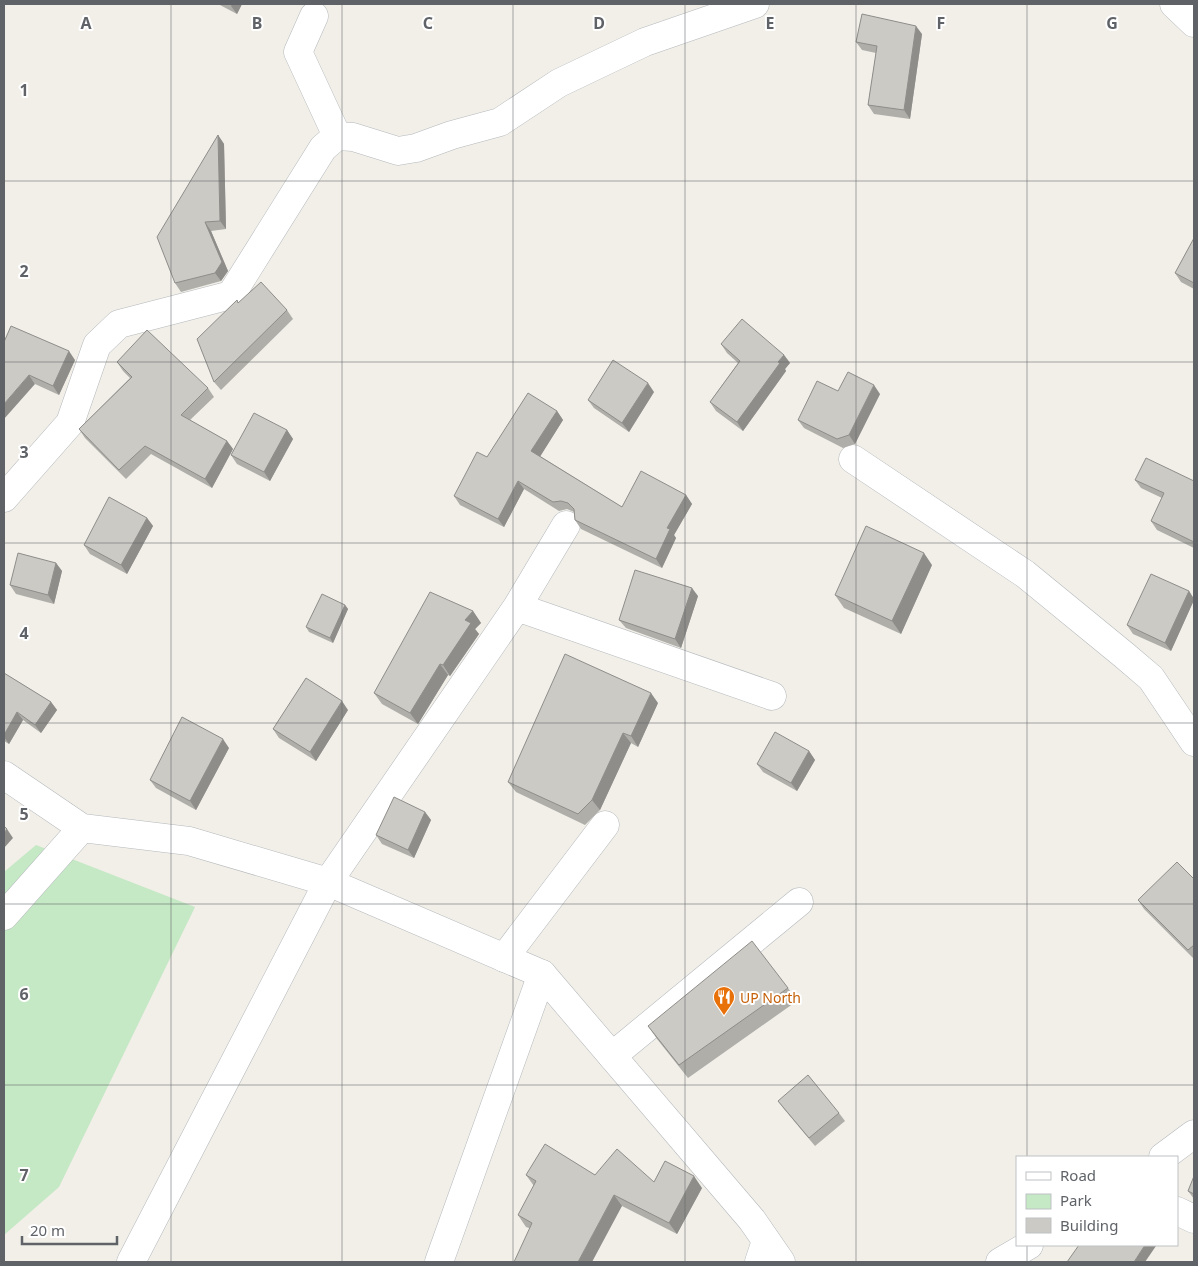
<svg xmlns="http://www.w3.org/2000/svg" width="1198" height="1266" font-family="'Noto Sans',sans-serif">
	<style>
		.green { fill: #c5e8c5 }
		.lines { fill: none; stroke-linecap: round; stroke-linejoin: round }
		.minor-casing { stroke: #b5b8bc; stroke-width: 29 }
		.tertiary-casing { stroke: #b5b8bc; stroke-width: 29 }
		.minor { stroke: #fff; stroke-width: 28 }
		.tertiary { stroke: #fff; stroke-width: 28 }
		.wall { fill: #afaea9 }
		.shaded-wall { fill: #8f8d8a }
		.building { fill: #cccac5; stroke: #8f8d8a }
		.grid { fill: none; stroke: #5f6368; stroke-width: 1; stroke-opacity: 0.55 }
		.labels { text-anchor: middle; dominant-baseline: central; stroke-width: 4; stroke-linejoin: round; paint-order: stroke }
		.food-label { font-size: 14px; fill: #c56008; stroke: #fff; text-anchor: start }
		.grid-label { font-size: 16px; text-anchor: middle; font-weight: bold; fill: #5f6368; stroke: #fff; stroke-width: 4; stroke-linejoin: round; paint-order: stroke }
	</style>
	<rect width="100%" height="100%" fill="#f1efe8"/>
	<path class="green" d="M36,845L195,907L59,1187L4,1235V872Z"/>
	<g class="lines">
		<g class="minor-casing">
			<path id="minor" d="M1174,4L1194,23
				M314,16L298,52L337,136
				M853,459L1025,574L1124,655L1151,678L1194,742
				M4,498L70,423L97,345L119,324L231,295L323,148L337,136L353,137L398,151L416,148L452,135L500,122L559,83L645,42L755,4
				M517,607L772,696
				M4,916L82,828
				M504,958L605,825
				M612,1056L799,902
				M1163,1157L1194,1134
				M1177,1211L1194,1219
				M131,1262L328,882L517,607L566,525
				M439,1262L542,974
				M759,1262L766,1241
				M1000,1262L1029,1245"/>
		</g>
		<g class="tertiary-casing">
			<path id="tertiary" d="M4,775L82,828L189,841L328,882L542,974L752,1220L781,1262"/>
		</g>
		<use href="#minor" class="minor"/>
		<use href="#tertiary" class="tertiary"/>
	</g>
	<path class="wall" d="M218,4H242L237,14Z
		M922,34L910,119L874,114L868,105L876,53L862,50L856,42Z
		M218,135L224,144L226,229L211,231L228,271L221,281L181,292L175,283Z
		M1194,238V289L1181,282L1175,273Z
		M237,300L239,303L287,310L293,319L221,390L214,382Z
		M4,342L75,360L59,395L35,384Z
		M721,344L784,355L790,363L785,369L786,371L743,431L716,411L710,402L738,363L727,353Z
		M117,362L208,388L214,397L190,420L227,441L233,449L212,488L151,454L126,479L85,438L79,429L130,378L123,371Z
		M838,391L880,394L855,444L843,448L804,428L798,420Z
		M654,392L629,432L594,408L588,400Z
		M557,411L563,420L540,456L622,507L686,495L692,504L674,535L676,538L662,568L581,529L575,520L574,512L567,509L559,511L524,489L504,527L460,505L454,496L487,457Z
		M287,430L293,439L270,481L237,464L231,455Z
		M1135,480L1194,481V548L1157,530L1151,521L1162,498L1141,488Z
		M147,518L153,526L127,574L90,554L84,545Z
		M56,563L62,571L54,604L16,594L10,585Z
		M932,565L901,634L844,608L835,595Z
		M1189,591L1194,599V600L1171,651L1133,634L1127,625Z
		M698,596L681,648L626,628L619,620Z
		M345,605L348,609L333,643L309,632L306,627Z
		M473,611L481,623L475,629L479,634L450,676L448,675L418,724L382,704L374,693Z
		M4,673L51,702L57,710L41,733L23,720L9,744L4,741Z
		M658,703L638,747L631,743L600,810L585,825L516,792L508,782Z
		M348,710L316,761L279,738L273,729Z
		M229,748L196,810L156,788L150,780Z
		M809,751L815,760L797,791L763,772L757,764Z
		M425,812L431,820L414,858L382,844L376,835Z
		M1194,879V959L1144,909L1138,900Z
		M788,988L797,1001L688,1078L657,1039L648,1026Z
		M778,1101L839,1113L845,1121L815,1146L784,1109Z
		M526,1175H595L702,1188L677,1234L622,1206L529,1228L526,1227L518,1215L534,1186Z
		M1194,1176V1199L1188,1191Z"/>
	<path class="shaded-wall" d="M232,4H242L237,14L231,6Z
		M916,26L922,34L910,119L904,110Z
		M218,135L224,144L226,229L220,221Z
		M205,222L211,231L228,271L221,281L215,273Z
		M69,351L75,360L59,395L53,386Z
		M784,355L790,363L785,369L786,371L743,431L737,422L778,362Z
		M29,375L35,384L4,419V404Z
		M648,383L654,392L629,432L622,423Z
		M874,385L880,394L855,444L849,435Z
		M557,411L563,420L538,460L531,451Z
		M287,430L293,439L270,481L264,472Z
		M227,441L233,449L212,488L205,479Z
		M518,481L524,489L504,527L498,519Z
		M686,495L692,504L674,535L676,538L662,568L656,559L667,528Z
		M147,518L153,526L127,574L121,565Z
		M924,553L932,565L901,634L892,621Z
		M56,563L62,571L54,604L48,595Z
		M692,588L698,596L681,648L675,639Z
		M1189,591L1194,599V600L1171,651L1165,643Z
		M345,605L348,609L333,643L330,638Z
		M473,611L481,623L475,629L479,634L450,676L443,665L465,620Z
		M440,664L448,675L418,724L410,713Z
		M651,693L658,703L638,747L631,736Z
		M342,701L348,710L316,761L310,752Z
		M51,702L57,710L41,733L35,725Z
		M17,712L23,720L9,744L4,737V735Z
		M623,733L631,743L600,810L592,800Z
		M223,739L229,748L196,810L190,801Z
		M809,751L815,760L797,791L791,783Z
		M425,812L431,820L414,858L408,850Z
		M7,829L13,838L4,848V833Z
		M694,1176L702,1188L677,1234L669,1223Z
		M614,1195L622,1206L592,1262H578Z
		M1145,1245H1155L1156,1246L1145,1262H1134Z"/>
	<path class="building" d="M862,14L916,26L904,110L868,105L877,46L856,42Z
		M218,135L220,221L205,222L222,262L215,273L175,283L157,237Z
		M1194,238V283L1175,273Z
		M261,282L287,310L214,382L197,339L237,300L238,303Z
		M742,319L784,355L778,362L780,363L737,422L710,402L740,361L721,344Z
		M11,326L69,351L53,386L29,375L4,404V342Z
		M147,330L208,388L181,415L227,441L205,479L145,446L119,470L79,429L132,377L117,362Z
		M613,360L648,383L622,423L588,400Z
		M848,372L874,385L849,435L837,439L798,420L817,381L838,391Z
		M528,393L557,411L531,451L622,507L641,471L686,495L667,528L670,529L656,559L575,520L574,509L568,503L561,501L553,502L518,481L498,519L454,496L477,452L487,457Z
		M254,413L287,430L264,472L231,455Z
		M1146,458L1194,481V542L1151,521L1164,493L1135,480Z
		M109,497L147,518L121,565L84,545Z
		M866,526L924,553L892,621L835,595Z
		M18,553L56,563L48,595L10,585Z
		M635,570L692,588L675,639L619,620Z
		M1151,574L1189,591L1165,643L1127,625Z
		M430,592L473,611L465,620L471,623L443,665L440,664L410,713L374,693Z
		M322,594L345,605L330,638L306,627Z
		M565,654L651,693L631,736L623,733L592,800L578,814L508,782Z
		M4,673L51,702L35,725L17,712L4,735Z
		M306,678L342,701L310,752L273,729Z
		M182,717L223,739L190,801L150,780Z
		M775,732L809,751L791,783L757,764Z
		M394,797L425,812L408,850L376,835Z
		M4,826L7,829L4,833Z
		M1177,862L1194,879V945L1188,950L1138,900Z
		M752,941L788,988L679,1065L648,1026Z
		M808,1075L839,1113L809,1138L778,1101Z
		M545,1144L595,1175L617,1149L654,1182L665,1161L694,1176L669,1223L614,1195L578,1262H514L532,1223L518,1215L536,1181L526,1175Z
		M1194,1176V1194L1188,1191Z
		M1079,1245H1145L1134,1262H1067Z"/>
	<path class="grid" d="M171,4V1262M342,4V1262M513,4V1262M685,4V1262M856,4V1262M1027,4V1157M4,181H1194M4,362H1194M4,543H1194M4,723H1194M4,904H1194M4,1085H1194M1027,1245V1262"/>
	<defs>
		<g id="restaurant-pin" transform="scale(1.125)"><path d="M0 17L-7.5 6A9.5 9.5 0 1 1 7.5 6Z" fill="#e8710a" stroke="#fff"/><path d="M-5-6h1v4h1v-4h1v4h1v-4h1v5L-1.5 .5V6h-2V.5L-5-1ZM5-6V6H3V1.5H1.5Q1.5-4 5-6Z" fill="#fff"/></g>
	</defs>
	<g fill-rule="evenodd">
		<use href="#restaurant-pin" x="724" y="997"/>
	</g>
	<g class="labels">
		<g class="food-label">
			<text x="740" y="997">UP North</text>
		</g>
	</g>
	<g class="grid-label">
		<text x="86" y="29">A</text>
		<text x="257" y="29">B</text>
		<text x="428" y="29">C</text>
		<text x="599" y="29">D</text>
		<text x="770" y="29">E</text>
		<text x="941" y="29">F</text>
		<text x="1112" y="29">G</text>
		<text x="24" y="96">1</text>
		<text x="24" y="277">2</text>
		<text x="24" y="458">3</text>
		<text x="24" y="639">4</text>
		<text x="24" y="820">5</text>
		<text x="24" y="1000">6</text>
		<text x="24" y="1181">7</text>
	</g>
	<rect width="1198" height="1266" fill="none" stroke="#5f6368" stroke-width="10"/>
	<rect x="1016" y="1156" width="162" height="90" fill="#ffffff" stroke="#bfc1c3"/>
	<rect x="1026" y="1172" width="25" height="8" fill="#ffffff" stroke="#bfc1c3"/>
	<text x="1060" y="1181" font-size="15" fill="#5f6368">Road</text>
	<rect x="1026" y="1194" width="25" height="15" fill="#c5e8c5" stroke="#bfc1c3"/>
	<text x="1060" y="1206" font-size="15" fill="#5f6368">Park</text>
	<rect x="1026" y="1218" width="25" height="15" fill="#cccac5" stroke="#bfc1c3"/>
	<text x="1060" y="1231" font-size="15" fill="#5f6368">Building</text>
	<path d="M22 1236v8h95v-8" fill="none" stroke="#5f6368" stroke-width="2.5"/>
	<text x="30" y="1236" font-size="15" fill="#5f6368" stroke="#ffffff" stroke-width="4" paint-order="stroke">20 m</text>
</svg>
